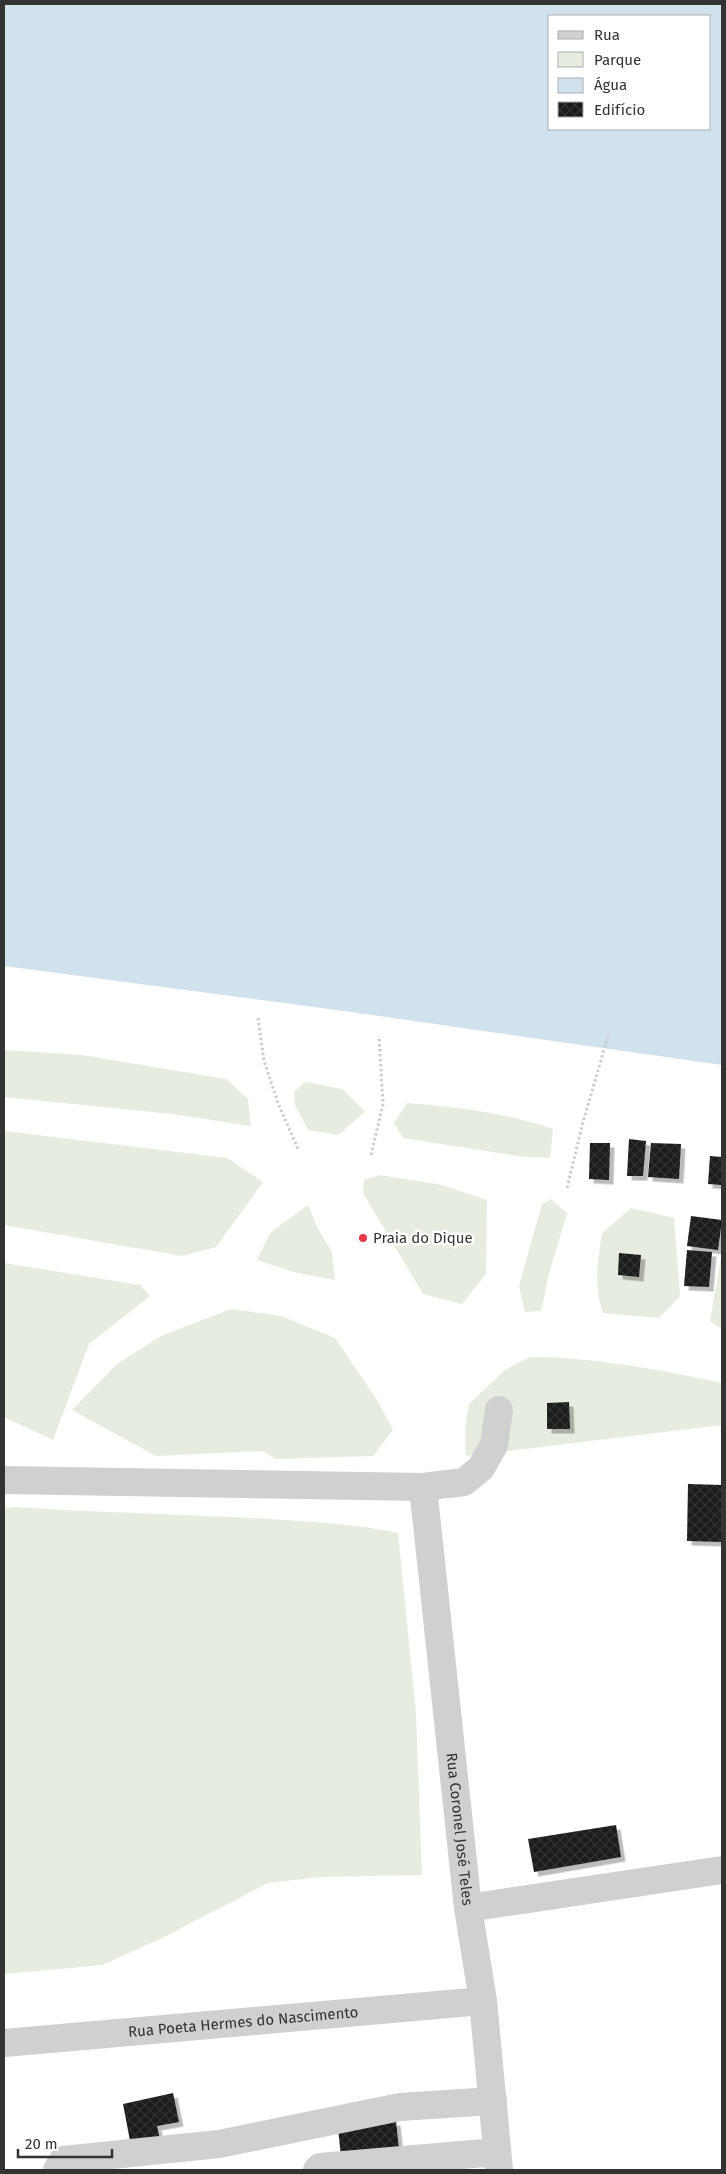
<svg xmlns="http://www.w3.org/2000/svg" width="726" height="2174" font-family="'Fira Sans',sans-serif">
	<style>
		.green { fill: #e6ecdf }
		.water { fill: #cfe2ee; fill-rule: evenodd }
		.building { fill: url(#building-cross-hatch); filter: url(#shadow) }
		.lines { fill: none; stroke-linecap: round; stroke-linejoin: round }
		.path { stroke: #cdcdcd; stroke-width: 3; stroke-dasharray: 2.5 2.5; stroke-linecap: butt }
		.minor { stroke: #d0d0d0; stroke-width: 28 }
		.poi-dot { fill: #e63946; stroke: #fff; stroke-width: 2 }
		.labels { text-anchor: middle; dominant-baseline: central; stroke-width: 5; stroke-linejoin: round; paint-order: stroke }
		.poi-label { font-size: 15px; fill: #333; stroke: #fff; text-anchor: start }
		.street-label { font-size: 15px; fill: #333; stroke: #fff }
	</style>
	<defs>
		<pattern id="building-cross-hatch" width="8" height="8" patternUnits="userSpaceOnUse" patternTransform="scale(1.25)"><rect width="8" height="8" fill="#1a1a1a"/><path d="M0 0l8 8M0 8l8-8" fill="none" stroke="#333"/></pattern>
		<filter id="shadow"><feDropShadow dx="4.5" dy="4.5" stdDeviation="0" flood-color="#0004"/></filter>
	</defs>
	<rect width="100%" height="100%" fill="#fff"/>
	<path class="green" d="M4,1050L82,1055L226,1079L248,1099L251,1126L172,1114L4,1097Z
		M305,1082L342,1089L365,1112L338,1135L308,1130L295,1105L294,1092Z
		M407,1103C457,1107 507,1113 553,1129L550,1158L525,1157L403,1138L394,1123Z
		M4,1131L227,1158L263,1182L216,1247L182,1256L4,1225Z
		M380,1175L442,1185L487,1200L486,1274L462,1304L423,1294L363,1193L364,1180Z
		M551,1199L567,1213L549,1274L541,1311L525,1312L519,1286L542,1204Z
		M308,1205L317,1227L332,1252L335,1280L297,1273L257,1260L270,1233Z
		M631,1208L674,1218L680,1296L659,1318L603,1313C593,1286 598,1260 602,1233Z
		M722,1252V1329L710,1321Z
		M4,1263L140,1285L150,1296L89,1344L53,1440L4,1417Z
		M231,1309L281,1316L335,1338L377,1400L393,1430L373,1456L275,1459L263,1451L156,1456L72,1410L117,1364L161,1336Z
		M530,1357C593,1357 661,1370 722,1383V1425L466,1456L465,1429L469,1404L505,1370Z
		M16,1507C101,1513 186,1514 270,1519C314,1522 355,1524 398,1533L416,1713L422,1875L320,1877L268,1883L162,1938L102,1965L4,1974V1508Z"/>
	<path class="water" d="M4,4H722V1065L344,1011L4,966ZM550,16H710V129H550Z"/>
	<path class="building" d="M629,1139L646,1141L643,1176H627Z
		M590,1143H610L609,1180L589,1179Z
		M651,1143L681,1144L679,1179L648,1177Z
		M710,1156L722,1157V1185L708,1184Z
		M691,1216L722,1220L718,1250L687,1246Z
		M687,1250L712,1252L709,1287L684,1286Z
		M619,1253L641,1255L639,1277L618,1275Z
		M569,1402L570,1429H547V1403Z
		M688,1484L722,1485V1542L687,1541Z
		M616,1825L621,1857L534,1872L528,1839Z
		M173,2093L179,2122L157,2126L160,2140L131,2146L123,2104Z
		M396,2121L399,2150L341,2157L338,2128Z"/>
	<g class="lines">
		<path class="path" d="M258,1018L264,1061L278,1103L298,1149
			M371,1155L383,1104L379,1036
			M567,1188L583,1122L609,1033"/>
		<g class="minor">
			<path d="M4,1480L423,1487L464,1482L481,1468L494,1445L499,1410"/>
			<path id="s1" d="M423,1487L468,1908L483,2001L499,2170"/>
			<path d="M468,1908L722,1870"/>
			<path id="s2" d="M4,2043L483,2001"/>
			<path d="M57,2170L63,2160L219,2144L400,2107L493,2101"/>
			<path d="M317,2170L320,2167L497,2152"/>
		</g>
	</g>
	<circle class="poi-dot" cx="363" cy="1238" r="5"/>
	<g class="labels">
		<g class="poi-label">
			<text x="373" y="1238">Praia do Dique</text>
		</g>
		<g class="street-label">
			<text stroke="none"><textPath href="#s1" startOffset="344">Rua Coronel José Teles</textPath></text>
			<text stroke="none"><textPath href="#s2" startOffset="240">Rua Poeta Hermes do Nascimento</textPath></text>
		</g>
	</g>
	<rect width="726" height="2174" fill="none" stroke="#333333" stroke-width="10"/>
	<rect x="548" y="15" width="162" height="115" fill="#ffffff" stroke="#adadad"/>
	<rect x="558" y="31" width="25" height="8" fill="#d0d0d0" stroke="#adadad"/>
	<text x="594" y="40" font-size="15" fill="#333333">Rua</text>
	<rect x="558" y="52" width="25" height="15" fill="#e6ecdf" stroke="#adadad"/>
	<text x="594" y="65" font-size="15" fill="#333333">Parque</text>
	<rect x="558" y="78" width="25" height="15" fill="#cfe2ee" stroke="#adadad"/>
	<text x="594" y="90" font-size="15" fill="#333333">Água</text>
	<rect x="558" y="102" width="25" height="15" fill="url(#building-cross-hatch)" stroke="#adadad"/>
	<text x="594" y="115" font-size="15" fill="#333333">Edifício</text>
	<path d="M18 2149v8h94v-8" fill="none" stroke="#333333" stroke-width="2.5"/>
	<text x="25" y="2149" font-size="15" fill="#333333" stroke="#ffffff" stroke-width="4" paint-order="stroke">20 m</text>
</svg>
